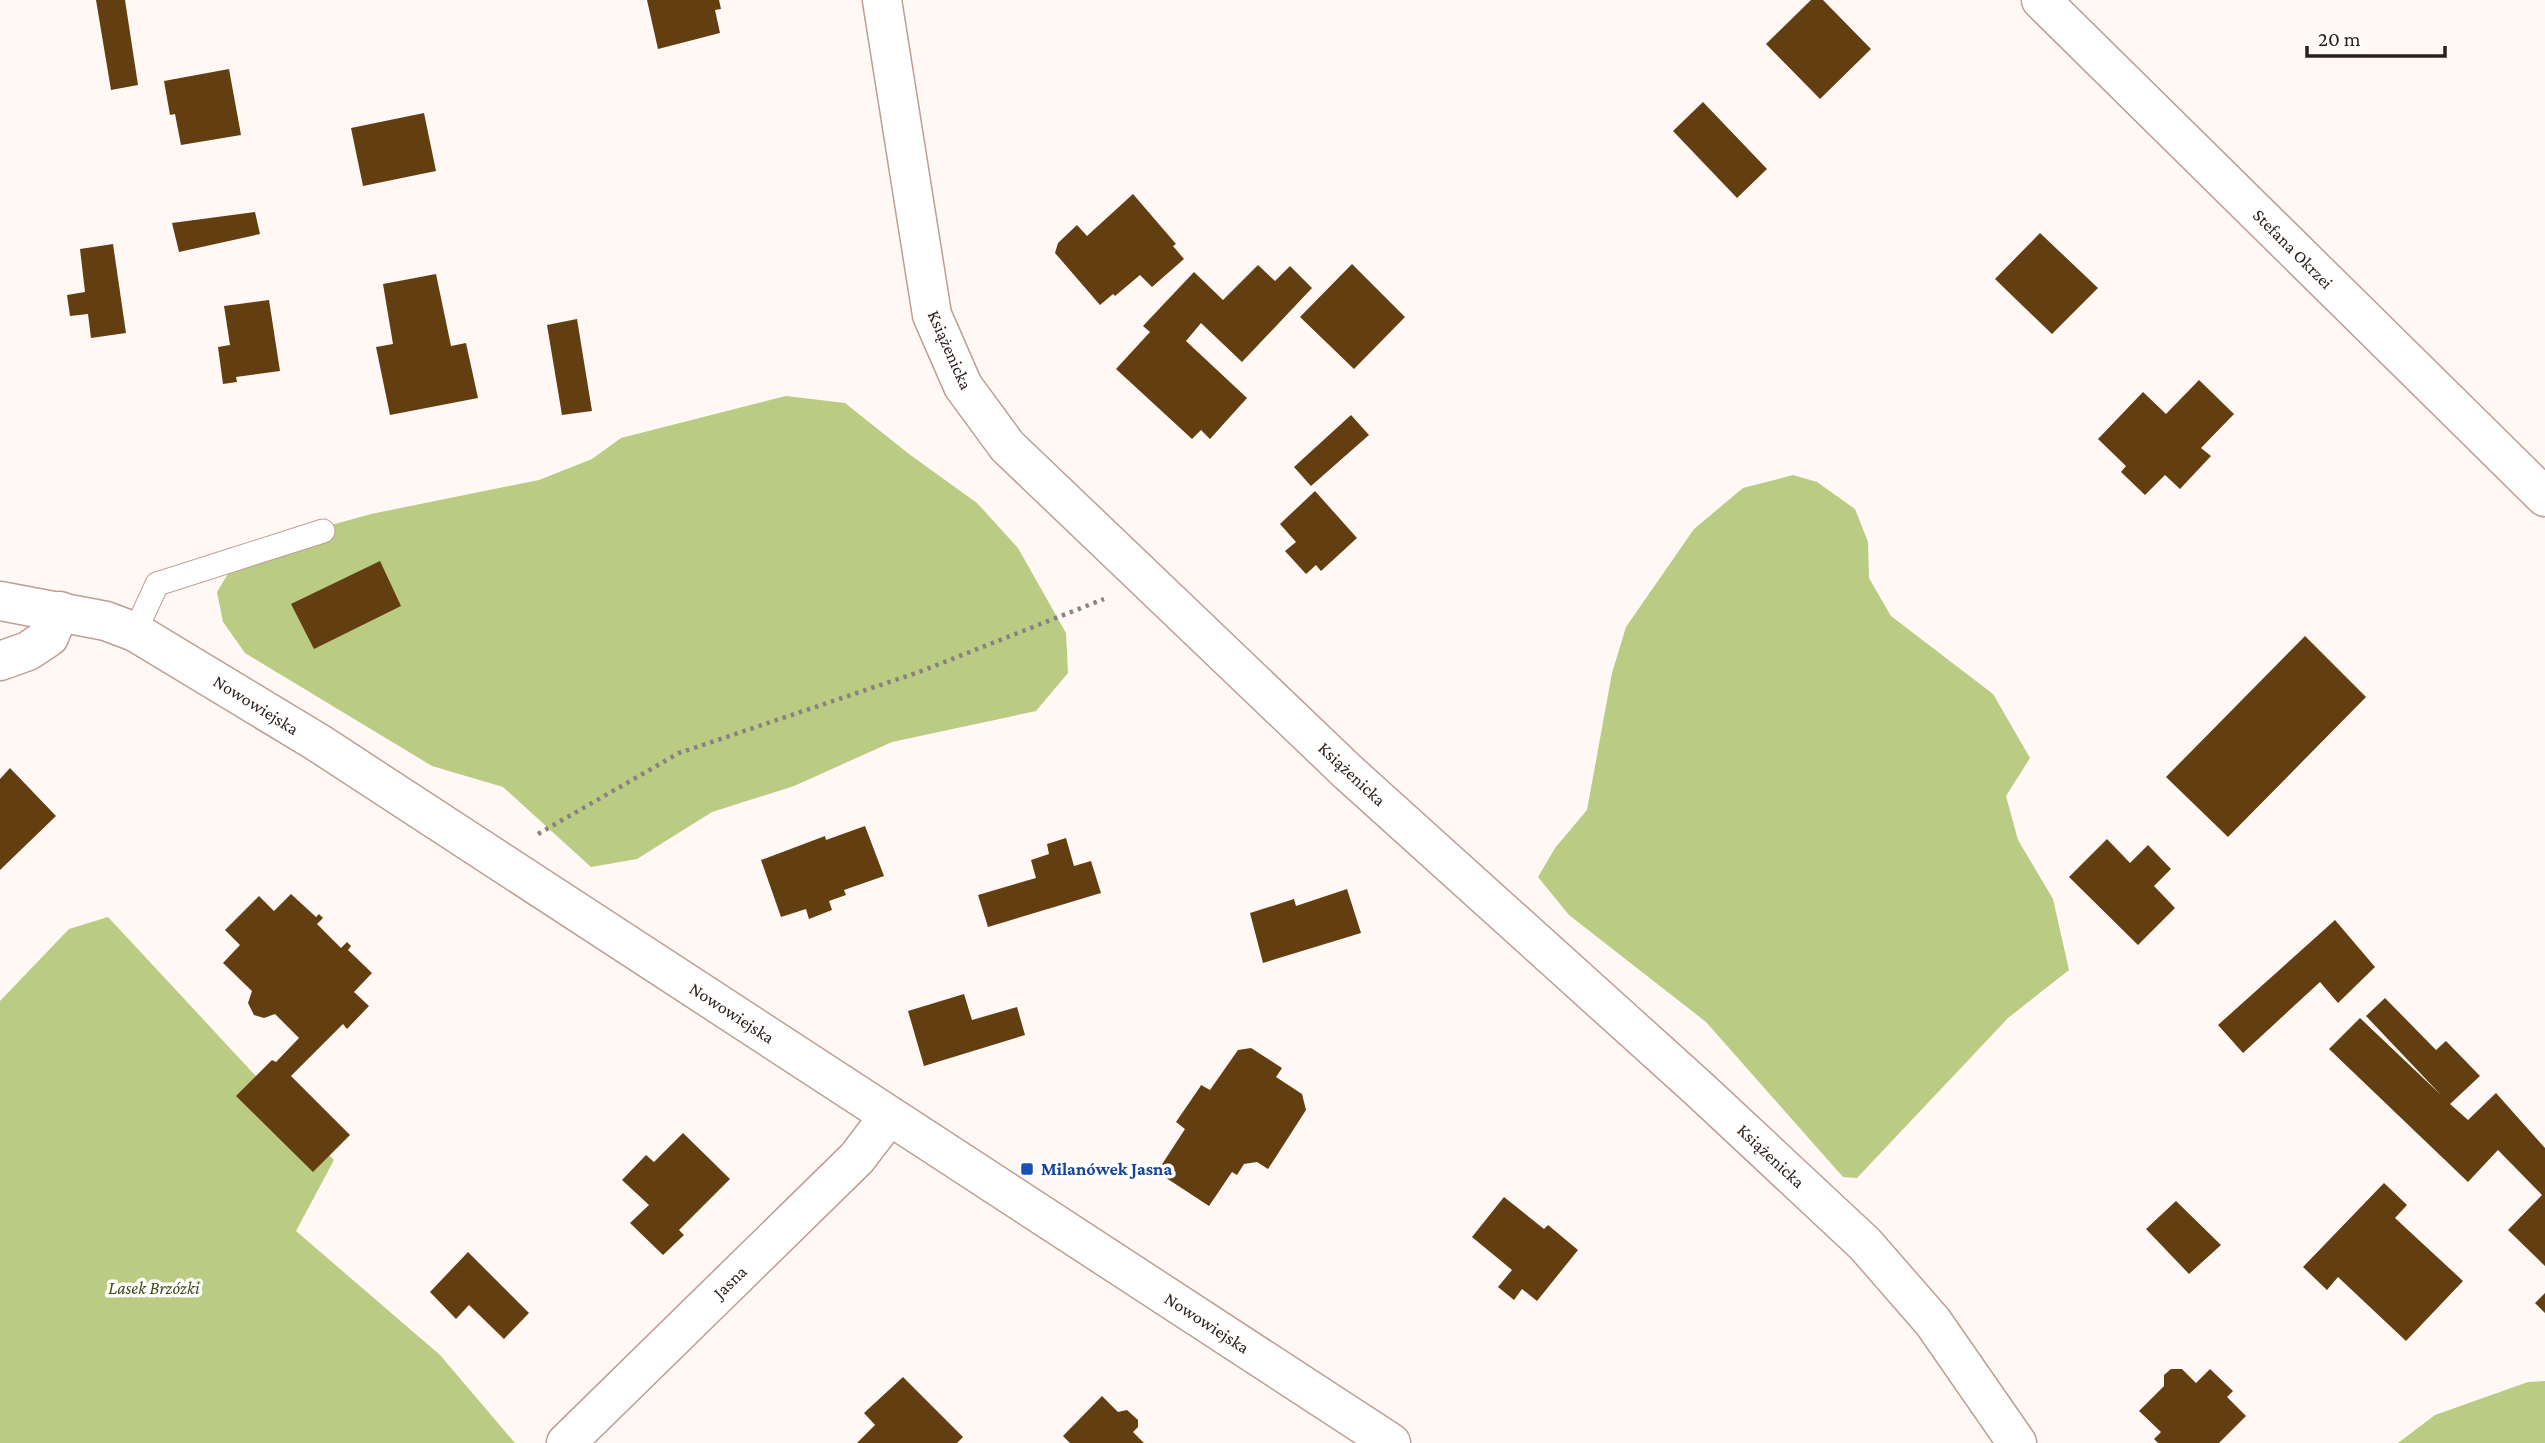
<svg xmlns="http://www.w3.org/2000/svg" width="2545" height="1443" font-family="'Crimson Pro',serif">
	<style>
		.forest { fill: #bacb83 }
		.building { fill: #623e10 }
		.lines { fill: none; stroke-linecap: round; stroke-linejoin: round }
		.lane-casing { stroke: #be9e92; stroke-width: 25 }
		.street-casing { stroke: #be9e92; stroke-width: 41 }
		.secondary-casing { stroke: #be9e92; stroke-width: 41 }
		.path { stroke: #8b817d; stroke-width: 4.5; stroke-dasharray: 3.5 5; stroke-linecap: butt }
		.lane { stroke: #fff; stroke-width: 23 }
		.street { stroke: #fff; stroke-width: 38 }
		.secondary { stroke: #fff; stroke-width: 38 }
		.transit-dot { fill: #1a4fb4; stroke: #fff; stroke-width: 2.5 }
		.labels { text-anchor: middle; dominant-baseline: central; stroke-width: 7; stroke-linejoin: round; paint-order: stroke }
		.street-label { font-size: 18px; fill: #2a1e19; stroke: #fff }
		.transit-label { font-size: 18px; font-weight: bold; fill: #164399; stroke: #fff; text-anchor: start }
		.park-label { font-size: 18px; font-style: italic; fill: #404a15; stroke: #fff }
	</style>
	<rect width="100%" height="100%" fill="#fff8f5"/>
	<path class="forest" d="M786,396L845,403L909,454L977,503L1018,548L1066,633L1068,673L1036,711L892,742L794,786L712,812L637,859L591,867L503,787L432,766L245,653L223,622L217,592L237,559L288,537L371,514L539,480L592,459L621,438Z
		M1793,475L1817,482L1855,509L1868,542L1869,578L1891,616L1993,694L2030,758L2006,796L2018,840L2053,899L2069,970L2008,1018L1857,1178L1843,1177L1706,1022L1569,915L1538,877L1555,848L1587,810L1612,673L1626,627L1694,529L1743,488Z
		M108,917L334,1160L296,1231L440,1355L515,1443H0V1001L69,929Z
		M2545,1381V1443H2398L2435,1415L2528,1382Z"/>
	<path class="building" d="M96,0H125L138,85L111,90Z
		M647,0H719L721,9L715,10L720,33L658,49Z
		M1811,0H1823L1871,49L1820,99L1766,44Z
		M229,69L241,135L181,145L175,114L170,115L164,81Z
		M1703,102L1767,169L1737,198L1673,131Z
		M424,113L436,171L363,186L351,128Z
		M1133,194L1176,244L1173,246L1184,259L1152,287L1140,275L1115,296L1113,294L1100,305L1055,253L1058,243L1077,225L1087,236Z
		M255,212L260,234L179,252L172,223Z
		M2040,233L2098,288L2052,334L1995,279Z
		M113,244L126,333L91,338L88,314L70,316L67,295L85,292L80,249Z
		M1352,264L1405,317L1354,369L1300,317Z
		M1258,265L1275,281L1290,266L1312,288L1242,362L1201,323L1186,341L1247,398L1210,439L1201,430L1192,439L1116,369L1150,332L1143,326L1194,272L1223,300Z
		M436,274L451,346L466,343L478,398L390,415L376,347L393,344L383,284Z
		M269,300L280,371L236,377L237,382L223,384L218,347L230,345L224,306Z
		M577,319L592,411L562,415L547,325Z
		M2199,380L2234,414L2201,448L2211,456L2180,489L2165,475L2145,495L2121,472L2126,466L2098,439L2143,392L2166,414Z
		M1351,415L1369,435L1311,486L1294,467Z
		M1315,491L1357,538L1321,571L1316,565L1306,574L1285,551L1296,542L1280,524Z
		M380,561L401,606L314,649L291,604Z
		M2305,636L2366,697L2228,837L2166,777Z
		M10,768L56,816L0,870V779Z
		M865,826L884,876L844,890L846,895L829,901L832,910L809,919L806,909L781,917L761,860L825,836L826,840Z
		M1066,838L1074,866L1091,861L1101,893L988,927L978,895L1036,878L1031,860L1049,854L1047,844Z
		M2107,839L2130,863L2148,845L2171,869L2154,886L2175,908L2138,945L2069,877Z
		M1347,889L1361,933L1263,963L1250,913L1294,899L1296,906Z
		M291,894L316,917L319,914L323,918L317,924L341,948L347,942L351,946L348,950L372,973L354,992L369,1006L347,1029L343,1024L291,1076L350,1135L313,1172L236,1096L272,1060L276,1062L299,1038L275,1014L264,1018L254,1015L248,1003L252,991L223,963L240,945L225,930L259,896L274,911Z
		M2335,920L2375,967L2338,1003L2320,982L2243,1053L2218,1025Z
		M964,994L972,1020L1017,1007L1025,1035L924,1066L908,1011Z
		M2385,998L2436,1050L2446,1041L2480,1076L2450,1104L2468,1120L2496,1093L2545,1148V1266L2508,1230L2542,1195L2498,1150L2468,1182L2329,1049L2360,1018L2441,1095L2366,1016Z
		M1251,1048L1282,1068L1276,1077L1302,1094L1306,1110L1268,1169L1257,1162L1244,1164L1237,1175L1232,1172L1209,1206L1157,1172L1185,1129L1176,1122L1200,1087L1201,1085L1210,1090L1238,1050Z
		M683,1133L730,1179L679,1230L684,1235L663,1255L630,1223L649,1205L622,1180L646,1155L654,1162Z
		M2384,1183L2407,1205L2395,1218L2463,1281L2406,1341L2338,1277L2327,1290L2303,1267Z
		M1504,1197L1544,1229L1548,1225L1578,1250L1537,1301L1522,1289L1514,1300L1498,1287L1512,1270L1472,1237Z
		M2176,1201L2221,1245L2189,1274L2146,1229Z
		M468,1252L529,1313L504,1339L469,1305L456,1319L430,1292Z
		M2545,1293V1313L2535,1303Z
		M2171,1369H2182L2196,1383L2210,1369L2233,1391L2227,1397L2246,1416L2219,1443H2158L2154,1439L2161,1432L2139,1411L2164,1386V1375Z
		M903,1377L963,1437L957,1443H857L875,1425L864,1413Z
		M1102,1396L1118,1412L1127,1410L1138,1420V1427L1133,1432L1144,1443H1070L1063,1436Z"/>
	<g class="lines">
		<g class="lane-casing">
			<path id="lane" d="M135,632L157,584L323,531"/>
		</g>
		<g class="street-casing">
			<path id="street" d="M882,0L932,315L963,386L1007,446L1349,773L1698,1088L1865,1244L1933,1322L2017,1443
				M2041,0L2545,497
				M0,661L28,651L49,637L60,611
				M566,1443L857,1158L889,1116"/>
		</g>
		<g class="secondary-casing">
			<path id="secondary" d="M0,601L106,621L135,632L317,742L1391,1443"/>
		</g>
		<path class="path" d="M538,834L679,753L919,672L1104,599"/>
		<use href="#lane" class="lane"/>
		<use href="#street" class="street"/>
		<use href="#secondary" class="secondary"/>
	</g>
	<rect class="transit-dot" x="1020" y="1162" width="14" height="14" rx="3.5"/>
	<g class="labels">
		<g class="street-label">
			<text transform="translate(2293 249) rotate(45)">Stefana Okrzei</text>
			<text transform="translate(950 350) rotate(66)">Książenicka</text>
			<text transform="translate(256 705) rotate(32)">Nowowiejska</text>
			<text transform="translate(1352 774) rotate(43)">Książenicka</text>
			<text transform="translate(732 1013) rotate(33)">Nowowiejska</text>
			<text transform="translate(1771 1156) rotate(43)">Książenicka</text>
			<text transform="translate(730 1282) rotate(-44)">Jasna</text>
			<text transform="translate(1207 1323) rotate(33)">Nowowiejska</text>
		</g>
		<g class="transit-label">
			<text x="1041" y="1169">Milanówek Jasna</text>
		</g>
		<g class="park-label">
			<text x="154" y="1288">Lasek Brzózki</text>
		</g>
	</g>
	<path d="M2307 46v10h138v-10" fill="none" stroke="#2a1e19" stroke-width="3.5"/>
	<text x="2318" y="46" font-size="21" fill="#2a1e19" stroke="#ffffff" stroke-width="5" paint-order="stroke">20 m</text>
</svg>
